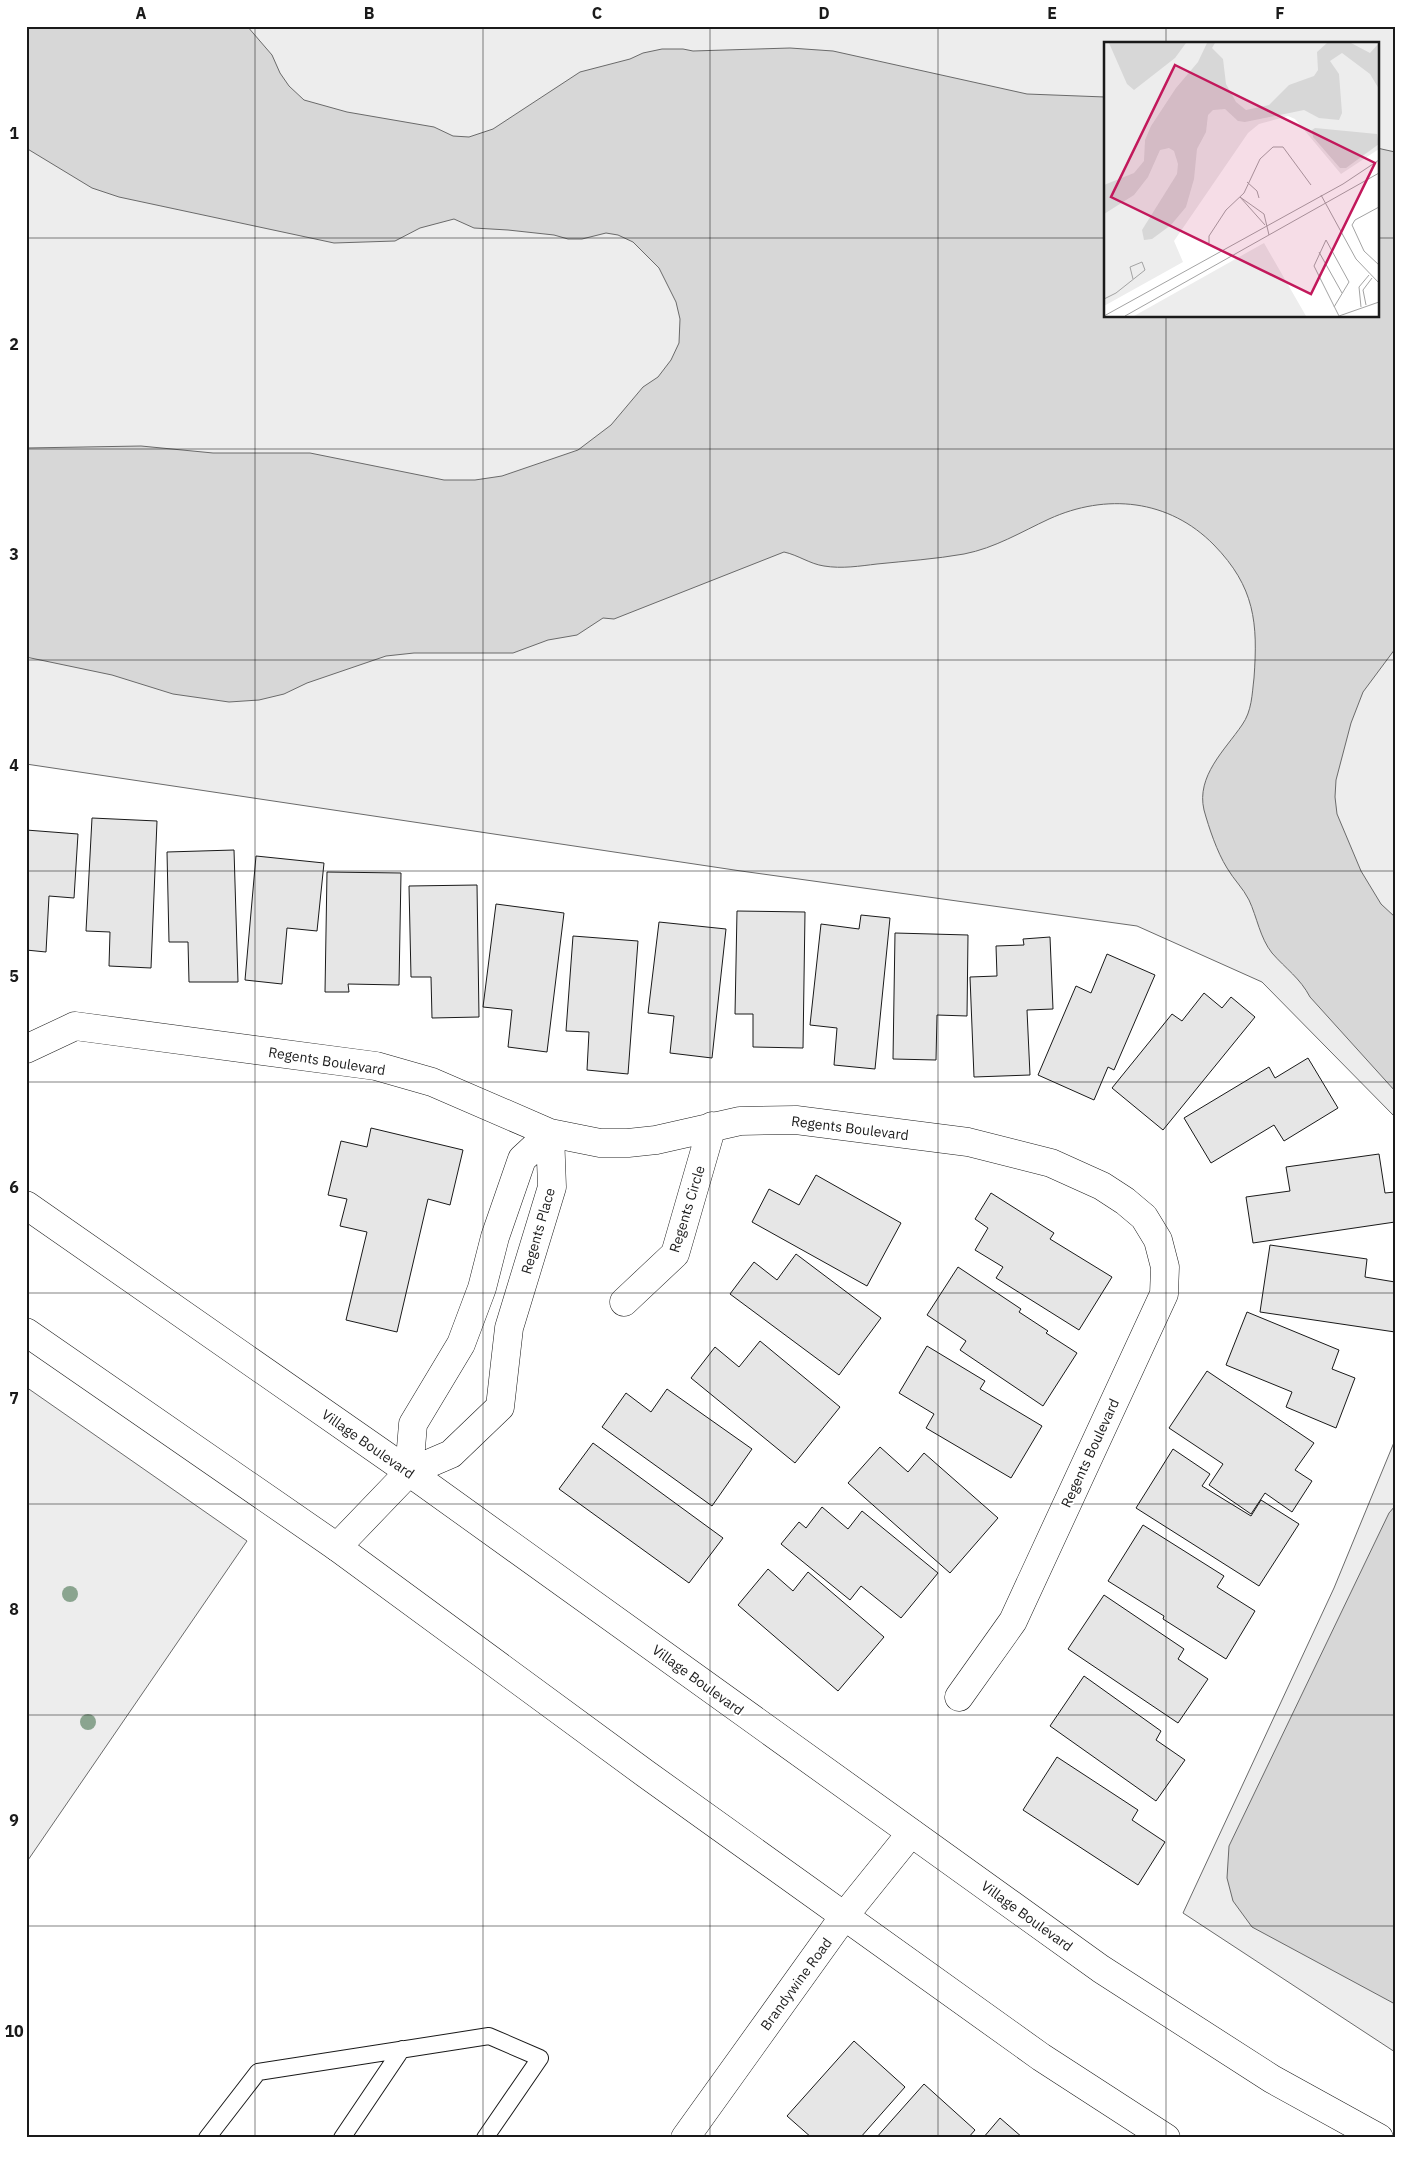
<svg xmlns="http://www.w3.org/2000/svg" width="1421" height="2164" font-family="'IBM Plex Sans',sans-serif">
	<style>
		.built { fill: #ededed; stroke: #6a6a6a; fill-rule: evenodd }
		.water { fill: #d7d7d7; stroke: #6a6a6a }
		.building { fill: #e6e6e6; stroke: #1a1a1a }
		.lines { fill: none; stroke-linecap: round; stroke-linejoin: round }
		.service-casing { stroke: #1a1a1a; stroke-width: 18 }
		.minor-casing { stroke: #1a1a1a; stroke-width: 29 }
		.tertiary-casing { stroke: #1a1a1a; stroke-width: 29 }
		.service { stroke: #fff; stroke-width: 16 }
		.minor { stroke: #fff; stroke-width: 28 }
		.tertiary { stroke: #fff; stroke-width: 28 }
		.tree { fill: #8aa48f }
		.grid { fill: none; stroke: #1a1a1a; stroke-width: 1; stroke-opacity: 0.55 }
		.labels { text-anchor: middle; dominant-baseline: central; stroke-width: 4; stroke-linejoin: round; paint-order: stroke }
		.street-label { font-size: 14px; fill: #1a1a1a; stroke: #fff }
		.inset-road { fill: none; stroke: #a3a3a3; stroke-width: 1 }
		.view { fill: #c2185b; fill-opacity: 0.15; stroke: #c2185b; stroke-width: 2.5 }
		.inset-edge { fill: none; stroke: #1a1a1a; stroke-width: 2.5 }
		.neatline { fill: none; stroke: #1a1a1a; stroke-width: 2 }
		.grid-label { font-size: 16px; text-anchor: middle; font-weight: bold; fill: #1a1a1a }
	</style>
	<rect width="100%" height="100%" fill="#fff"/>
	<path class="built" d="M26,26H1395V1117L1262,982L1137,926L741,871L26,764ZM1105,44H1377V316H1105Z
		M26,1387L247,1541L26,1863Z
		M1395,1440V2052L1183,1913L1334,1588Z"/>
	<path class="water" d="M26,26H247L272,55L280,73L289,86L304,100L347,112L434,127L453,136L469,137L493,129L580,72L630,59L643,53L662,49H683L693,51L790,48L833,51L1027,94L1105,97V316H1377V148L1395,152V649L1363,692L1351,723L1336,780L1335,797L1337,814L1361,871L1381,904L1395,917V1091L1310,997C1300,978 1286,969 1272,953C1260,938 1257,917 1249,900C1243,888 1234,880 1227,868C1217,852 1209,828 1204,810C1196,776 1225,750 1242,725C1252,711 1252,694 1254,678C1258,623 1255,587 1214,545C1169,499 1106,493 1049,519C1021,532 995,548 964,554C936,559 906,561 877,564C860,566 842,569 824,566C810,564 798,555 784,552L614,619L603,618L577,635L548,640L513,653H414L386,656L307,683L284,694L259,700L229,702L173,694L112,675L26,657V448L141,446L213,453H310L444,480H475L502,476L578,450L611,425L643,387L658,377L671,360L679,343L680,319L676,302L659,268L633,242L618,235L606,233L582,239H568L554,235L508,230L474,228L454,219L420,228L395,241L334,243L119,197L92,188L26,148Z
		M1395,1506V2004L1252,1927L1233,1901L1227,1878L1229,1846L1389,1513Z"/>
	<path class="building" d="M92,818L157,821L151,968L109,966L110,932L86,931Z
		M26,830L78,834L74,898L49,896L46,952L26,950Z
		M234,850L238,982H189L188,942H169L167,852Z
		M256,856L324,863L317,931L287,928L282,984L245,980Z
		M327,872L401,873L399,985L348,984L349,992H325Z
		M477,885L479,1017L432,1018L431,977H411L409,886Z
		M496,904L564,913L547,1052L508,1047L512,1010L483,1007Z
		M737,911L805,912L803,1048L753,1047V1014H735Z
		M861,915L890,918L875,1069L834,1065L837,1028L810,1025L821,924L859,929Z
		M659,922L726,929L712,1058L670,1053L674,1016L648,1013Z
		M895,933L968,935L967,1016L937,1015L936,1060L893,1059Z
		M573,936L638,941L628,1074L587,1070L589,1032L566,1031Z
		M1050,937L1053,1009L1027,1010L1030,1075L974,1077L970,977L997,976L996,946L1024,945L1023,939Z
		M1107,954L1155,975L1114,1070L1108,1067L1094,1100L1038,1075L1076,986L1091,993Z
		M1204,993L1222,1008L1231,997L1255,1017L1163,1130L1112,1088L1172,1014L1182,1021Z
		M1308,1058L1338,1108L1284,1141L1274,1125L1211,1163L1184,1118L1269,1067L1275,1078Z
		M371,1128L463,1150L450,1205L428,1199L397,1332L346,1320L367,1232L340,1226L347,1199L328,1195L341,1141L367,1147Z
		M1379,1154L1385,1193L1395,1192V1222L1253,1243L1246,1197L1290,1191L1286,1167Z
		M816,1175L901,1223L867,1286L752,1222L769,1189L799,1205Z
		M991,1193L1054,1233L1050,1239L1112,1277L1079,1330L996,1278L1003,1267L975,1250L988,1228L975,1219Z
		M1270,1245L1367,1259L1365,1277L1395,1282V1332L1260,1312Z
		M796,1254L881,1318L839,1375L730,1294L754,1262L777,1280Z
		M958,1267L1021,1309L1019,1312L1048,1331L1046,1333L1077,1353L1043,1406L960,1350L966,1341L927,1315Z
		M1247,1312L1339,1350L1332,1369L1355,1378L1336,1428L1286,1407L1292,1392L1226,1365Z
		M760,1341L840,1407L795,1463L691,1378L715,1347L739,1367Z
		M927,1346L985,1381L980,1389L1042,1426L1011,1478L926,1428L934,1414L899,1393Z
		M1207,1371L1314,1443L1295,1470L1312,1481L1292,1512L1265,1493L1251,1514L1209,1485L1223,1464L1169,1428Z
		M667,1389L752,1449L712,1506L602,1427L626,1393L651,1412Z
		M593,1443L723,1538L689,1583L559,1489Z
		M880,1447L908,1472L924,1453L998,1518L950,1573L848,1483Z
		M1173,1449L1210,1474L1202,1486L1251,1516L1261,1500L1299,1524L1259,1586L1136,1508Z
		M822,1507L848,1529L862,1511L938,1573L901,1618L861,1586L850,1600L781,1544L799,1522L806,1528Z
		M1143,1525L1224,1576L1217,1587L1255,1611L1226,1659L1163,1619L1164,1616L1108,1581Z
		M768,1569L793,1591L808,1572L884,1637L838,1691L738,1605Z
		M1104,1595L1184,1649L1178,1659L1208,1679L1178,1723L1068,1649Z
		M1084,1676L1161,1731L1156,1740L1185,1760L1156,1801L1050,1726Z
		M1057,1757L1138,1810L1132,1820L1165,1842L1138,1885L1023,1810Z
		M854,2041L905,2087L860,2138H812L787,2116Z
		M924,2084L975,2130L968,2138H876Z
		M1000,2118L1023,2138H983Z"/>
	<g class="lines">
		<g class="service-casing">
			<path id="service" d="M207,2138L258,2072L489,2036L540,2058L485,2138
				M342,2138L402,2049"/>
		</g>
		<g class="minor-casing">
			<path id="minor" d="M26,1049L75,1026L376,1066L432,1082L550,1133L600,1143H628L656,1140L740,1121L796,1120L968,1142L1051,1163L1102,1186L1125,1201L1144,1217L1158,1240L1165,1267L1164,1294L1013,1621L959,1697
				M624,1302L675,1254L712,1126
				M409,1472L413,1424L461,1344L482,1288L495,1237L522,1159L550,1133
				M337,1547L409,1472L451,1454L500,1407L509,1328L552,1187L550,1133
				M685,2138L845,1915L911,1833"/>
		</g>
		<g class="tertiary-casing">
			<path id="tertiary" d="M26,1205L409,1472L1101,1969L1272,2079L1379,2138
				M26,1332L337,1547L646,1774L1041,2057L1166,2138"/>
		</g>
		<use href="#service" class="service"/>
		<use href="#minor" class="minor"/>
		<use href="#tertiary" class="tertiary"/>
	</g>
	<g class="tree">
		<circle cx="70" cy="1594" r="8"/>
		<circle cx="88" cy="1722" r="8"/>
	</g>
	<path class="grid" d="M255,26V2138M483,26V2138M710,26V2138M938,26V2138M1166,26V44M26,238H1105M1377,238H1395M1166,316V2138M26,449H1395M26,660H1395M26,871H1395M26,1082H1395M26,1293H1395M26,1504H1395M26,1715H1395M26,1926H1395"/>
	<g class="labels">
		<g class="street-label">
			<text transform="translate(327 1061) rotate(9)">Regents Boulevard</text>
			<text transform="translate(850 1128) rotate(7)">Regents Boulevard</text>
			<text transform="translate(687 1209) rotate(-73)">Regents Circle</text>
			<text transform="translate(538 1231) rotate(-74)">Regents Place</text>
			<text transform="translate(368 1444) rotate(35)">Village Boulevard</text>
			<text transform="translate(1090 1453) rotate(-65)">Regents Boulevard</text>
			<text transform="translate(698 1680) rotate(36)">Village Boulevard</text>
			<text transform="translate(1027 1916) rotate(36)">Village Boulevard</text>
			<text transform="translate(796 1984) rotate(-54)">Brandywine Road</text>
		</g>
	</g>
	<g transform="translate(1104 42)">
		<rect width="275" height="275" fill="#fff"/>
		<path d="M0,1H275V107L237,132L191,77L184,74L155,82L144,91L70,199L79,220L0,264ZM160,201L202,274H30Z" fill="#ededed"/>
		<path d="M5,1H82L71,16L30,48L23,42ZM103,1H111L108,6L119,17L122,42L132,60L142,68L165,63L185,43L210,34L214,28L213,10L223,1H247L266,11L275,1V47L266,32L238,11L226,19L235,32L238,71L235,78L215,76L200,68L141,80L134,79L121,67L109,68L104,73L102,90L93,107L90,137L82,165L67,183L48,197L40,198L38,188L73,132L74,122L70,109L65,106L56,108L44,135L30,153L0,172V143L30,131L40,119L41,98L47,84L72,46L94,20ZM211,86L273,92L275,102L242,126H236L209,95L208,88Z" fill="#d7d7d7"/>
		<path class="inset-road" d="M143,140L153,149L155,156M217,153L252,217L275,241M136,155L160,172L165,193M136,155L161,183M275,165L251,178L248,183L260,209L275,223M105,201V194L122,168L140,151L156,117L169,105H179L207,143M215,210L238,251M0,257L12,251L41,228L38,220L26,225L29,237M262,263L259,248L268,236M230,265L245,240L222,198L210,224L235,274M257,265L255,245L265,233M0,274L239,142L275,118M21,274L275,131M235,274L275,260"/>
		<path class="view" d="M71,23L271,121L207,252L7,155Z"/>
		<rect width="275" height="275" class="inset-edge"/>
	</g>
	<rect width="1421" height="2164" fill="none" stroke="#ffffff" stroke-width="55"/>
	<rect x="28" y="28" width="1366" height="2108" class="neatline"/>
	<g class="grid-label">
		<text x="141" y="19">A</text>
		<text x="369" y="19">B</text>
		<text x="597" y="19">C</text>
		<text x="824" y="19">D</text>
		<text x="1052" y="19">E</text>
		<text x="1280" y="19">F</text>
		<text x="14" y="139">1</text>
		<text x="14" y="350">2</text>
		<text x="14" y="560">3</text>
		<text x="14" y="771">4</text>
		<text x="14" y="982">5</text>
		<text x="14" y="1193">6</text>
		<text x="14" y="1404">7</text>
		<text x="14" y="1615">8</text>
		<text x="14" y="1826">9</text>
		<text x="14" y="2037">10</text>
	</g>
</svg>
